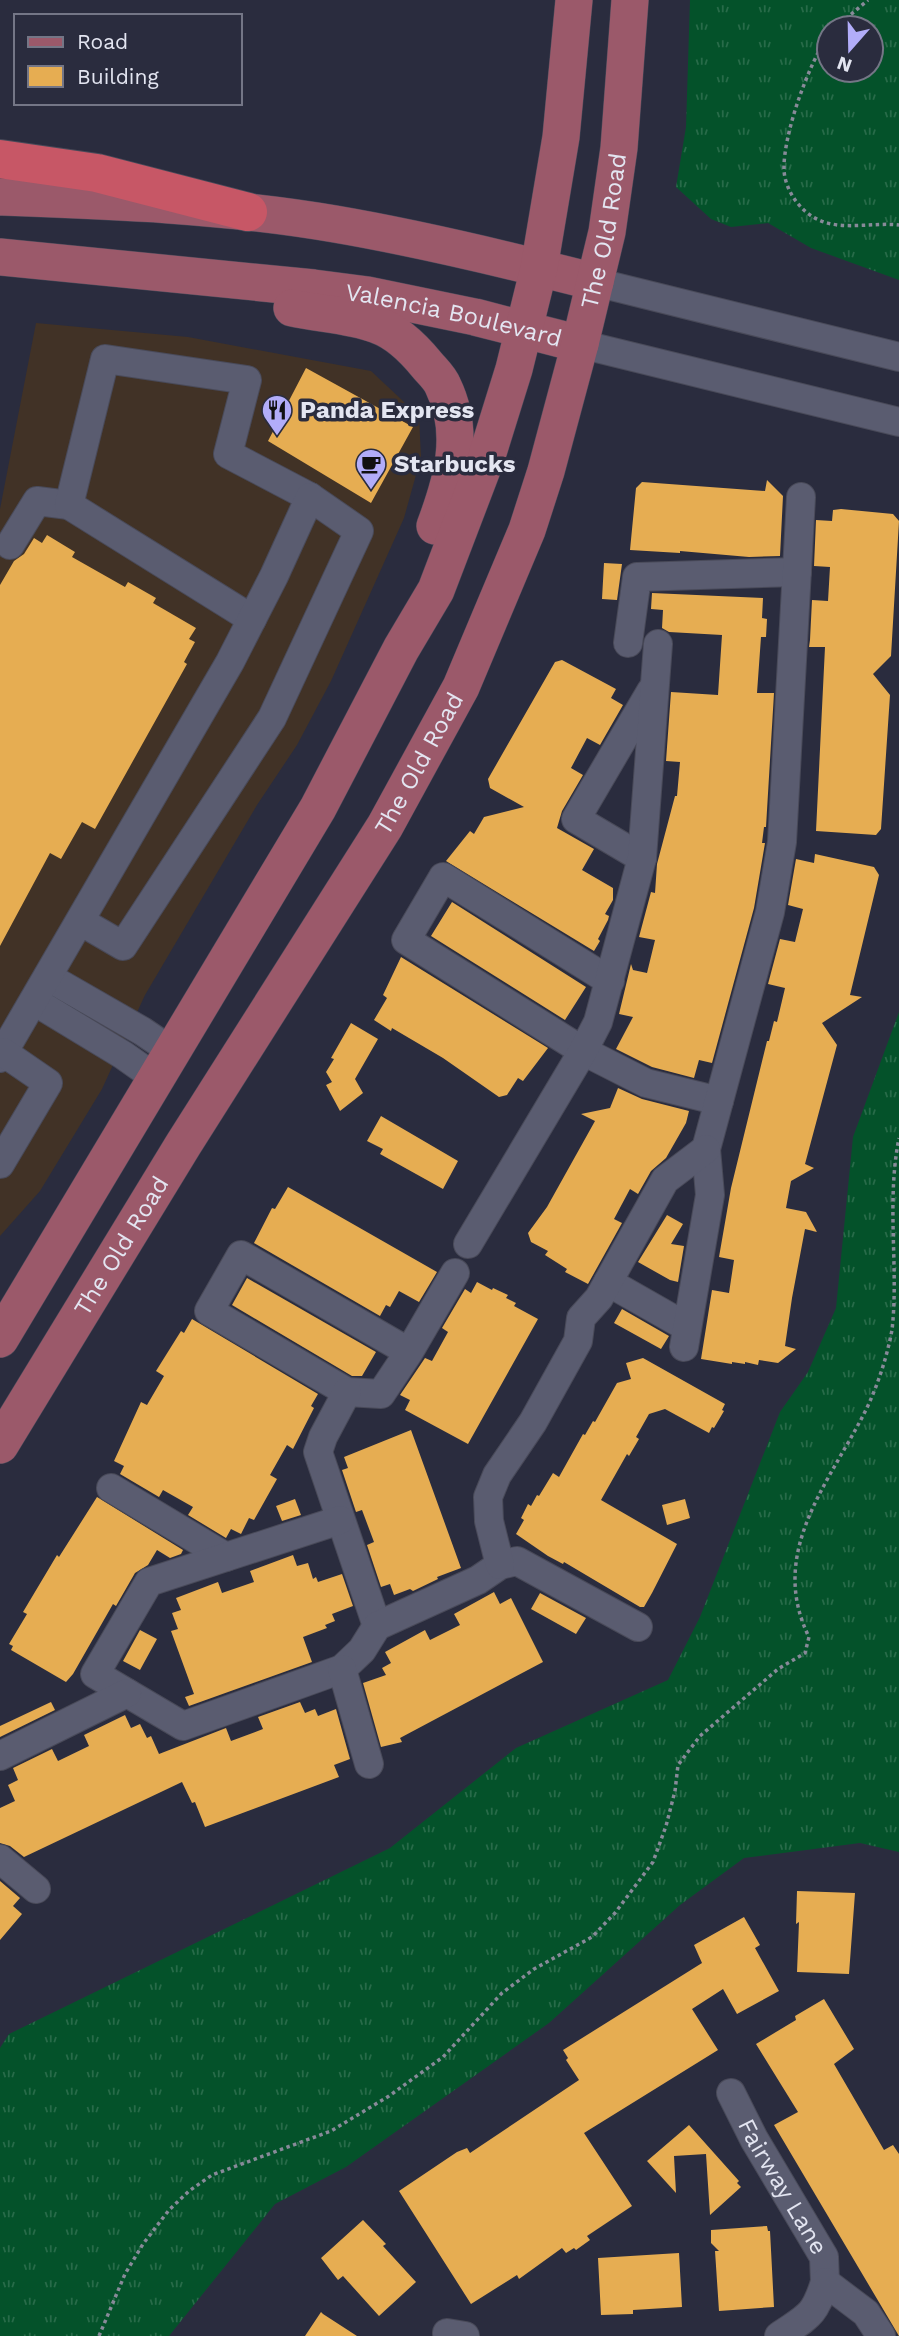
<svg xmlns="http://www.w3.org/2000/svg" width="899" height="2336" font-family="'Work Sans',sans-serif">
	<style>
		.commercial { fill: #413226 }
		.grass { fill: url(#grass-tufts); fill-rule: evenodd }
		.building { fill: #e6ad52 }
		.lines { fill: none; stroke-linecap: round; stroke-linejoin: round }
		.minor-casing { stroke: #494a59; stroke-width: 30 }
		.major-casing { stroke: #494a59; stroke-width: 38 }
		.highway-casing { stroke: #494a59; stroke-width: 40 }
		.path { stroke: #888a99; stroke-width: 3.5; stroke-dasharray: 3.5 3.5; stroke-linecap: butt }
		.minor { stroke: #5a5c70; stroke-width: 28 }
		.major { stroke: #9b596a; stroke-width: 37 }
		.highway { stroke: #c75766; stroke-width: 38 }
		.labels { text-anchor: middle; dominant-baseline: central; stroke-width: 7; stroke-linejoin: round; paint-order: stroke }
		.street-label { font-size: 24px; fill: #e3e5f1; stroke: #2a2c3e }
		.poi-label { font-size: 24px; font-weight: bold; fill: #e3e5f1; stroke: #2a2c3e; text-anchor: start }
	</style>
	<defs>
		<pattern id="grass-tufts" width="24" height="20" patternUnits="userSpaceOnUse" patternTransform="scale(1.75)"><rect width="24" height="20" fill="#04522a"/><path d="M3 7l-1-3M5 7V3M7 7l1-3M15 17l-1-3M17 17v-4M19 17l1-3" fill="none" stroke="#286b49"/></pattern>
	</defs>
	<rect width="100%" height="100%" fill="#2a2c3e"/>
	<path class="commercial" d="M36,323L188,337L371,371L419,416L421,457L404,518L331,681L297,745L257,805L145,995L102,1089L40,1191L0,1236V509Z"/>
	<path class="grass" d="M690,0H899V280L811,248L768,223L731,227L711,219L676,187L686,127ZM829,28H871V70H829Z
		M899,1012V1852L860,1843L744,1858L680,1905L549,2023L346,2167L275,2204L169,2336H0V2048L9,2034L390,1848L516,1748L668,1680L700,1617L780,1412L808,1372L836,1308L853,1137Z"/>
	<path class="building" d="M306,368L413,427L371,503L268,441Z
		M767,480L783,496L780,556L749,557L680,551V553L630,550L636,488L642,482L765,491Z
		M841,509L893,514L899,521L891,656L873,674L890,695L881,829L876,835L816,831L825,647H809L810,640L812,600L828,601L830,567L814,566L816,520L832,521L833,510Z
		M47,535L75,552L72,557L125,587L128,582L156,598L153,603L196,628L189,639L195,642L184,662L187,664L95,829L82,822L61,859L50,853L0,946V585L14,561L24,554L34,538L42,543Z
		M604,563L622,564L617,600L602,599Z
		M652,593L763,598L762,618L767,619L766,637H761L757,693H774L766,827H764L762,843H765L754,908L712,1063L699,1060L694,1078L652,1067L616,1049L633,1017L619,1014L631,964L633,970L647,973L655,940L639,937L651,892L655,893L657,864L675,796H677L680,762L666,761L671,692L718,695L722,635L669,632L662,628L663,610L651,609Z
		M562,660L616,689L611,698L623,705L600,745L587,738L571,768L583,775L562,811L557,828L594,849L582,870L613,888V900L605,914L609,916L608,920L598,939L600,941L594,951L446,861L470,831L474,834L484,817L524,807L490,788L488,779L555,662Z
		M815,854L874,867L879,875L850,995L862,997L822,1023L837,1045L805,1164L814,1168L791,1181L786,1208L806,1212L817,1232L805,1229L792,1298L785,1346L796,1349L778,1363L759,1360L758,1365L745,1362V1364L732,1362V1364L701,1359L712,1290L729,1293L734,1260L719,1257L731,1188L767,1041H769L774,1021L777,1022L785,988L768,984L780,939L795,942L803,909L788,905L796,859L814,863Z
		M452,902L586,987L565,1020L431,936Z
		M401,957L548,1048L523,1081L518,1078L507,1095L499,1097L443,1058L392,1028L391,1031L374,1020L387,998L383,995Z
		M351,1023L378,1039L355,1079L363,1093L340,1111L326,1085L332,1082L326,1072L334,1059L331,1058Z
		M618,1088L642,1099L689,1111L686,1123L666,1158L651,1171L638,1194L630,1189L614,1219L622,1223L588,1284L565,1272L567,1269L545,1255L548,1251L531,1242L528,1233L547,1207L595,1121L581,1114L610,1108Z
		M381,1116L458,1161L443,1189L380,1154L383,1149L367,1141Z
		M288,1187L437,1272L419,1302L399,1291L390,1307L386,1305L380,1316L254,1243L272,1208L275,1209Z
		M667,1215L683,1224L671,1244L684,1246L678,1282L670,1280L638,1262Z
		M247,1278L376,1352L362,1376H352L232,1305Z
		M477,1282L492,1290L493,1288L508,1295L506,1298L516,1303L514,1306L538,1319L468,1444L405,1410L410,1400L400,1395L425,1358L432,1361L448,1332L442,1328L465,1289L471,1293Z
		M622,1309L669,1336L661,1349L614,1323Z
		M192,1319L318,1394L311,1406L314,1408L293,1449L287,1445L270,1475L277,1479L254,1520L249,1518L241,1534L231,1529L226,1538L188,1515L193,1507L163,1490L159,1497L120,1474L124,1466L114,1461L141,1402L147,1405L164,1376L156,1371L181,1331L184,1333Z
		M643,1358L725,1404L722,1410L724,1411L714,1428L712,1427L709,1433L665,1409L649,1414L636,1437L639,1439L629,1456L627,1454L601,1500L677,1544L652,1593L644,1607H640L564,1562L563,1564L548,1556L516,1534L524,1520L521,1518L528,1504L531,1506L537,1495L539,1496L553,1473L559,1477L583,1434L585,1435L593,1421L595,1422L617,1383L631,1379L626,1363Z
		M411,1430L461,1568L437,1577L438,1579L413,1591L410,1589L394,1595L390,1584L381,1587L367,1545L374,1542L362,1510L356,1512L342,1470L348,1468L344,1457Z
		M97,1497L183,1550L181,1554L170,1558L157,1550L148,1565L135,1573L116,1606L113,1604L73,1674L66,1682L11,1650L13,1646L9,1644L27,1614L23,1612L57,1555L59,1557Z
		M295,1499L301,1515L282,1521L276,1506Z
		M685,1499L690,1518L667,1525L662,1505Z
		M293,1555L297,1566L308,1563L313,1579L316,1577L318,1582L342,1574L353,1606L332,1614L335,1621L325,1625L327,1628L303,1637L312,1662L189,1706L185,1697L194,1694L171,1631L178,1629L172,1613L181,1610L176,1598L218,1582L222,1593L254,1582L250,1571Z
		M494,1592L500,1604L511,1598L543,1662L400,1738L402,1742L381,1747L363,1683L386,1675L382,1668L391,1663L385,1652L425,1630L430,1640L460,1625L454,1614Z
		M540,1593L586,1618L576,1634L531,1609Z
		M140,1630L157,1639L140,1670L123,1661Z
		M51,1702L55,1710L0,1737V1726Z
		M300,1702L305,1713L315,1709L318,1716L336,1709L350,1759L334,1765L339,1777L205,1827L195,1802L192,1803L182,1782L24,1857L10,1846L0,1843V1808L15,1801L8,1785L18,1780L13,1768L52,1749L58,1761L89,1746L84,1735L125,1715L131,1728L140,1724L147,1738L151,1736L159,1754L226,1728L231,1741L263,1729L258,1717Z
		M0,1881L20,1898L13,1906L22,1914L0,1940Z
		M797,1891L855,1893L849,1974L797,1972L799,1922L796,1924Z
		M744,1917L760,1945L755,1948L779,1991L737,2014L723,1989L692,2009L718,2050L584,2133L632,2206L587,2236L590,2240L576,2250L574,2248L566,2253L562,2248L519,2279L517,2275L471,2304L399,2191L457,2152L467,2148L470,2153L579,2080L566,2060L568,2058L563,2050L702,1963L694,1945Z
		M824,1999L854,2049L834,2064L884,2150L893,2145L899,2154V2336L774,2125L798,2112L756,2044L796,2020L795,2016Z
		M689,2125L739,2181L737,2183L741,2187L710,2215L706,2154L674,2156L676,2193L647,2161Z
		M363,2220L386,2244L383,2246L416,2282L379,2316L343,2276L338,2280L321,2258Z
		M767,2226L768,2231H770L774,2307L719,2311L715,2251H719L711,2243V2230Z
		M679,2253L682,2307L633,2310V2314L601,2315L598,2258Z
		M321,2312L323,2314L357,2336H305Z"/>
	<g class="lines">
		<g class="minor-casing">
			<g id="minor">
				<path d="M595,282L899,357"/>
				<path d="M580,344L899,422"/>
				<path d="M10,545L37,501L69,505"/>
				<path d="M252,619L69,505L105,359L247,380L228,454L310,497"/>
				<path d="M628,643L637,577L797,572"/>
				<path d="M642,858L576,819L651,691"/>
				<path d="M48,977L142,1031L173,1052"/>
				<path d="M610,981L443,877L406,940L583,1051L646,1083L719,1101"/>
				<path d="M34,1001L123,1055L157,1079"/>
				<path d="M0,1058L230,662L274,576L310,497L359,531L272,718L123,946L80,921"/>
				<path d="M0,1164L48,1083L3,1052"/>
				<path d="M468,1244L583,1051L598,1022L642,858L658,644"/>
				<path d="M608,1282L687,1327"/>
				<path d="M684,1347L710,1195L706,1149L770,912L782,842L801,497"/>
				<path d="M409,1352L241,1255L209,1311L347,1392L381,1394L409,1352L455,1273"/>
				<path d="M347,1392L323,1437L318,1452L377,1626"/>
				<path d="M111,1488L226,1557"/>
				<path d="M340,1520L149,1582L95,1674L183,1726L342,1669L362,1650L377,1626L478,1580L500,1565L517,1561L638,1627"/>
				<path d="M500,1565L489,1521L488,1497L497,1475L533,1422L578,1341L581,1318L599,1298L665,1180L706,1149"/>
				<path d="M342,1669L369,1764"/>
				<path d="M0,1756L127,1693"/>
				<path d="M0,1859L36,1889"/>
				<path id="s1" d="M731,2093L754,2139L824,2257L825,2282"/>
				<path d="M447,2333L465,2336"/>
				<path d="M779,2336C808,2316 814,2317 825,2282L866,2313L881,2336"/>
			</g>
		</g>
		<g class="major-casing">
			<g id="major">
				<path d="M0,197C111,201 225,205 335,224C423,239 509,260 595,282"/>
				<path id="s2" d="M0,257L314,288L368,295L475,317L580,344"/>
				<path d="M292,308C320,314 351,315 377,325C397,332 414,349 427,365C432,371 440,378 443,386C466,433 452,481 435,526"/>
				<path d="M0,1339L318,808L401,649L436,590L486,459L514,369L539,268L561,137L574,0"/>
				<path id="s3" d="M0,1445L183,1145L385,826L461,687L527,530L546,471L580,344L607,232L619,148L630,0"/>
			</g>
		</g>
		<g class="highway-casing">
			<path id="highway" d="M0,159L97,173L248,212"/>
		</g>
		<path class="path" d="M835,28L868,0
			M829,34C809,63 783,134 784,170C785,190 800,212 819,220C843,231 874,222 899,225
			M99,2336L125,2274L143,2244L169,2210L189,2191L212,2175L331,2131L389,2096L443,2057L502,1993L534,1969L592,1937L615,1913L653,1862L666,1826L675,1791L678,1765L700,1736L778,1669L805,1653L809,1637C770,1558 821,1493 858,1425C874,1397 886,1362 892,1330C899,1268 886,1203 899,1138"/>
		<use href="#minor" class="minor"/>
		<use href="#major" class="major"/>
		<use href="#highway" class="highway"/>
	</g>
	<defs>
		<g id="restaurant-pin" transform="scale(1.575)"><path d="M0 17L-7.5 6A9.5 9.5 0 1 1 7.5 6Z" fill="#b2adf9" stroke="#2a2c3e"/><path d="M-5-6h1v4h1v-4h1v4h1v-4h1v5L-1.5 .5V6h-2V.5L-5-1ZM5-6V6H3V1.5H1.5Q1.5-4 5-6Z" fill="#111"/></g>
		<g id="cafe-pin" transform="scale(1.575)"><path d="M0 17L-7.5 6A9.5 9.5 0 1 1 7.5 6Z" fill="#b2adf9" stroke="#2a2c3e"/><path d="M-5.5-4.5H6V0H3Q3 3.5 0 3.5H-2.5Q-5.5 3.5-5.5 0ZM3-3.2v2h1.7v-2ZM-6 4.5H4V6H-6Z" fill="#111"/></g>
	</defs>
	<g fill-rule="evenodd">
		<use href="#restaurant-pin" x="277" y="410"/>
		<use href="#cafe-pin" x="371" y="464"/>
	</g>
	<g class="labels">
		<g class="street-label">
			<text stroke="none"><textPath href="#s3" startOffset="1367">The Old Road</textPath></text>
			<text stroke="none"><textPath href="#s2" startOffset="458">Valencia Boulevard</textPath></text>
			<text stroke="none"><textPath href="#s3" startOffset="800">The Old Road</textPath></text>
			<text stroke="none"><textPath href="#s3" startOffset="233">The Old Road</textPath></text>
			<text stroke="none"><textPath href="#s1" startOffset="107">Fairway Lane</textPath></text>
		</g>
		<g class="poi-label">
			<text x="300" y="410">Panda Express</text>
			<text x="394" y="464">Starbucks</text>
		</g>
	</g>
	<rect x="14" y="14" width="228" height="91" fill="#2a2c3e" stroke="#747686" stroke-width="2"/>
	<rect x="28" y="37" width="35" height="10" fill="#9b596a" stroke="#747686" stroke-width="2"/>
	<text x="77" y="49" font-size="21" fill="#e3e5f1">Road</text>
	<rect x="28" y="66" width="35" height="21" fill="#e6ad52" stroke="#747686" stroke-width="2"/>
	<text x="77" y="84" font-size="21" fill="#e3e5f1">Building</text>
	<g transform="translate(850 49) rotate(200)"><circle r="33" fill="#2a2c3e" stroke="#747686" stroke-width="2"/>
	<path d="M0-5L12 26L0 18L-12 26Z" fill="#b2adf9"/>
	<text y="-10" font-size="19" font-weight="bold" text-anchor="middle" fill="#e3e5f1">N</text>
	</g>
</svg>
